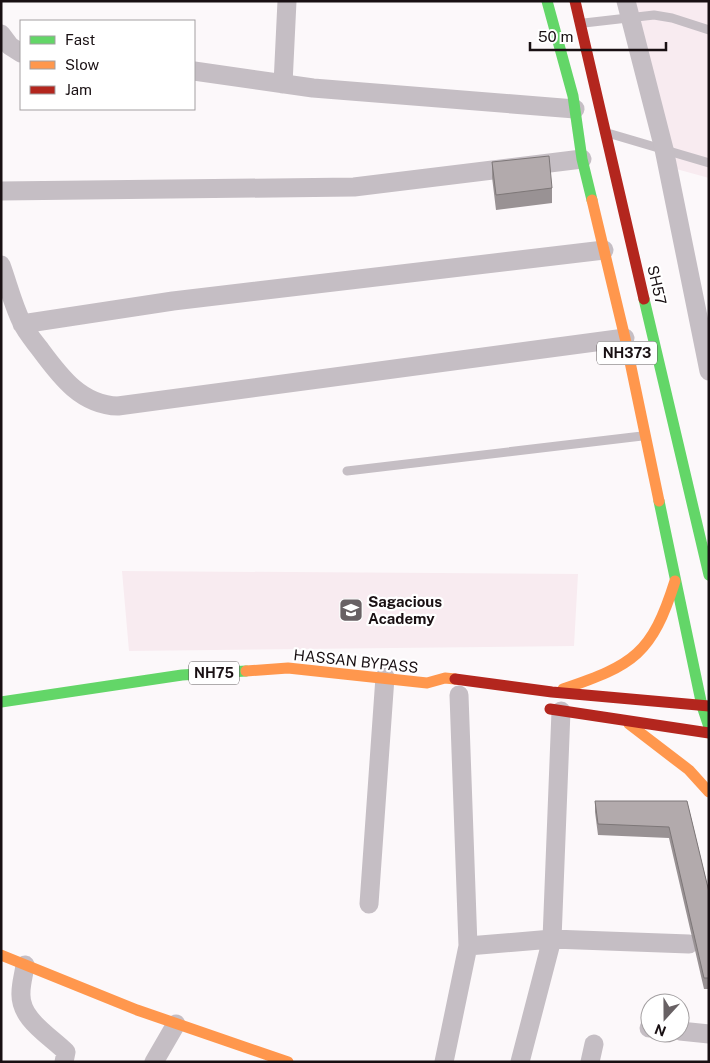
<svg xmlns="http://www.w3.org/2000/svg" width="710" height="1063" font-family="'Public Sans',sans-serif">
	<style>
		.built { fill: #f8ebf0 }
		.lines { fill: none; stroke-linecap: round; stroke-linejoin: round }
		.lane { stroke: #c5bec4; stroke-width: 9 }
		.street { stroke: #c5bec4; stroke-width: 19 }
		.fast { stroke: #63d668; stroke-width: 11 }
		.slow { stroke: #ff974d; stroke-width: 11 }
		.jam { stroke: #b3261e; stroke-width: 11 }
		.wall { fill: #999294 }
		.building { fill: #b2aaac; stroke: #7d7778 }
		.labels { text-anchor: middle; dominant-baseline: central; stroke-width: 4.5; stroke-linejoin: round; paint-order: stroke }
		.shield { fill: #fff; stroke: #5e585a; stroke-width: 1 }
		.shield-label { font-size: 14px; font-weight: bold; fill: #191013 }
		.street-label { font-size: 15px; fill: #191013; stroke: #fff }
		.poi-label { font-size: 15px; font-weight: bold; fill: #191013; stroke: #fff; text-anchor: start }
	</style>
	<rect width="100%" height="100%" fill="#fcf8fa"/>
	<path class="built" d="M625,1H709V178L669,167Z
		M122,571L578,574L574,646L129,651Z"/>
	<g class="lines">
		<path class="lane" d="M584,23L654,15L672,18L709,30
			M611,134L709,163
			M347,471L642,436"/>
		<path class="street" d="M626,1L664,149L709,371
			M1,34L10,46L21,53
			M194,71L313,88L575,109
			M283,84L287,1
			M1,191L354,187L582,159
			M1,265C8,284 13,305 22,323C26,332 34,341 40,349C60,376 81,405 118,406L625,338
			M22,324L173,301L604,250
			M369,904L385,677
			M468,946L552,939L689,944
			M25,965C24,974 21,983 21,992C19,1019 49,1035 66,1052L64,1062
			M649,1028H650
			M680,1031L709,1034
			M154,1062L176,1024
			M444,1062L468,946L459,695
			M520,1062L552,939L561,711
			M590,1062L594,1044"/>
		<path class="fast" d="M547,1L573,96L582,159L592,200
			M644,299L709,575
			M659,501L702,706L709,727
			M1,702L182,675L246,671"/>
		<path class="slow" d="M592,200L625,338L659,501
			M246,671L288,668L427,683L445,678L455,679
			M563,689C634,665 652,654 675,581
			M629,724L689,770L709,792
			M1,955L137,1010L288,1062"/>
		<path class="jam" d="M575,1L644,299
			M455,679L552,692L709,706
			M550,709L709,733"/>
	</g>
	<path class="wall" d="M492,162L552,188V203L496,210L492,177Z
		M595,801H687L709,892V989H704L669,838L598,835L595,812Z"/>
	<path class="building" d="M549,156L552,188L496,195L492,162Z
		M595,801H687L709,892V978H704L669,827L598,824Z"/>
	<defs>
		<g id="school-square" transform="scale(1.25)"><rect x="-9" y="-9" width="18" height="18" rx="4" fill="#686164" stroke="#fff"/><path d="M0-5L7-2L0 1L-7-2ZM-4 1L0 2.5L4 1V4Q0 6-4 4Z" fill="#fff"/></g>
	</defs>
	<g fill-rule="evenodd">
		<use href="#school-square" x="351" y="610"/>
	</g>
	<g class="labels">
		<g class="shield">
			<rect x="597" y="341.5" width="60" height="23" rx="4"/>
			<rect x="189" y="661.5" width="50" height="23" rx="4"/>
		</g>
		<g class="shield-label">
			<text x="627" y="353">NH373</text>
			<text x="214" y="673">NH75</text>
		</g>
		<g class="street-label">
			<text transform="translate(657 285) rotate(77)">SH57</text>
			<text transform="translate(356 661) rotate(6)">HASSAN BYPASS</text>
		</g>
		<g class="poi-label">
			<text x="368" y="601">Sagacious<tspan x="368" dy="17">Academy</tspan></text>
		</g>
	</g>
	<rect width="710" height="1063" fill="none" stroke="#191013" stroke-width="5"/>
	<rect x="20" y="20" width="175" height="90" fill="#ffffff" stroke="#a39fa1"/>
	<rect x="30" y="36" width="25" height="8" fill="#63d668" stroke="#a39fa1"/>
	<text x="65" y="45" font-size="15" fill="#191013">Fast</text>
	<rect x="30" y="61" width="25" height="8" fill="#ff974d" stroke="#a39fa1"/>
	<text x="65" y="70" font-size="15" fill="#191013">Slow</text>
	<rect x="30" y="86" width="25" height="8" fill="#b3261e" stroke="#a39fa1"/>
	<text x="65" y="95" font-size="15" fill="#191013">Jam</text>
	<g transform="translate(665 1018) rotate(201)"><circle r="24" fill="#ffffff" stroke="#a39fa1"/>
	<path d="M0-4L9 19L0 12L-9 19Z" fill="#686164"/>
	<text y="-8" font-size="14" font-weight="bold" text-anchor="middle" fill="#191013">N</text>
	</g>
	<path d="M530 42v8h136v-8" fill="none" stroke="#191013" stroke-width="2.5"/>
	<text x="538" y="42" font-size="15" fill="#191013" stroke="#ffffff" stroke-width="4" paint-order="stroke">50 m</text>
</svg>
